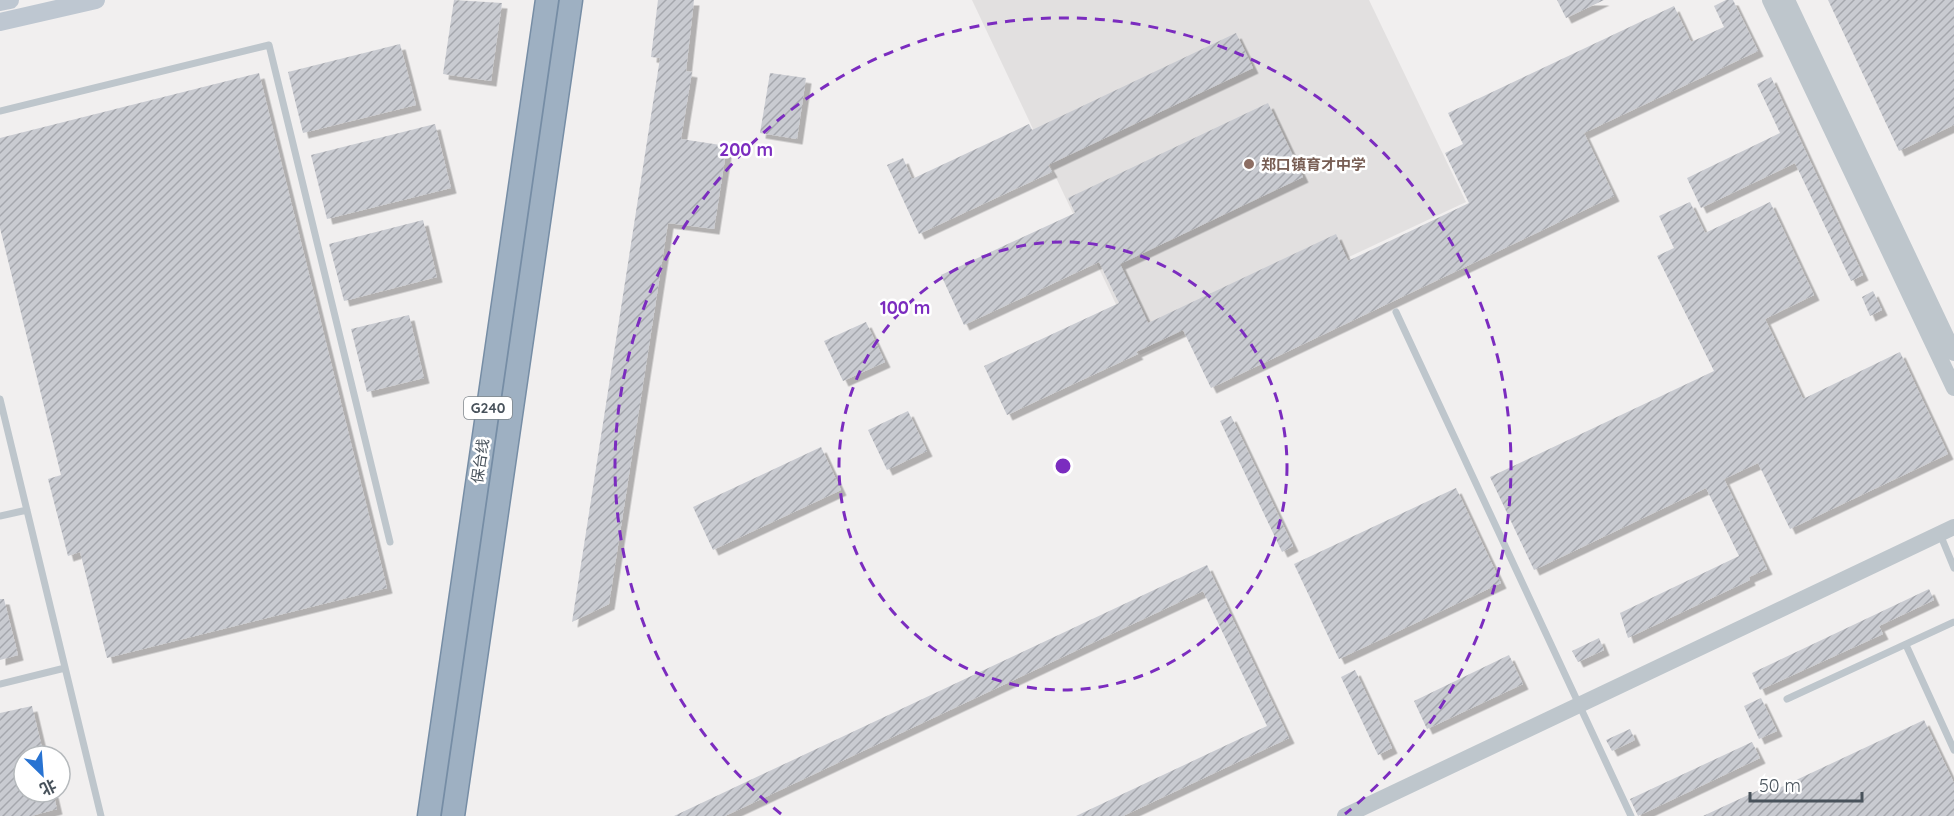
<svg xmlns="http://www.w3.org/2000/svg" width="1954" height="816" font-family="Quicksand,'Noto Sans SC',sans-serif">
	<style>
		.education { fill: #e2e0e0 }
		.building { fill: url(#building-hatch); filter: url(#shadow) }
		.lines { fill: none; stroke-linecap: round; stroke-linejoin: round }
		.trunk-casing { stroke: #768da5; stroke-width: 25 }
		.service { stroke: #bec6cc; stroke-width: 7 }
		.tertiary { stroke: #bec6cc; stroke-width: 16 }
		.secondary { stroke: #bec7d1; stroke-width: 18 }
		.trunk { stroke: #9eb0c2; stroke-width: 22 }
		.ring { fill: none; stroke: #7b2cbf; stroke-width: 3; stroke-dasharray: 10 8 }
		.education-dot { fill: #8d6e63; stroke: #fff; stroke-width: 2 }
		.labels { text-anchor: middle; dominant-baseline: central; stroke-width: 5; stroke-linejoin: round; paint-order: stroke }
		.shield { fill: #fff; stroke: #7f868c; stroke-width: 1.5 }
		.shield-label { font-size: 14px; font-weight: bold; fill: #48525b }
		.education-label { font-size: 15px; font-weight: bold; fill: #785e54; stroke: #fff; text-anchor: start }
		.street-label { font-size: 15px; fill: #48525b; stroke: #fff }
		.centre { fill: #7b2cbf; stroke: #fff; stroke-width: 3 }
		.ring-label { font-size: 18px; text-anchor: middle; font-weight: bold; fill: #7b2cbf; stroke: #fff; stroke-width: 5; stroke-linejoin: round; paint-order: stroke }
	</style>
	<defs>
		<pattern id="building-hatch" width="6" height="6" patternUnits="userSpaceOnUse" patternTransform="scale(1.5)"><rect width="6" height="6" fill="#c9cbd1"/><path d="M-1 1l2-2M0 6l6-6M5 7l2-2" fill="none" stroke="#a5a7ad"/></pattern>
		<filter id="shadow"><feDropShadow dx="5.5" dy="5.5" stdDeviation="0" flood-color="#0004"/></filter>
	</defs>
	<rect width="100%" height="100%" fill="#f1efef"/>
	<path class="education" d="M972,0H1369L1466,202L1140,355Z"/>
	<path class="building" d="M454,0L502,3L491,81L443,74Z
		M658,0H694L686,71L692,72L681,139L727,146L714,229L668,223L609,604L572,622L660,58L651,57Z
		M1557,0H1604L1566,18Z
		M1726,0H1733L1758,51L1584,133L1614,196L1211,388L1183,330L1136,352L1138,354L1007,415L984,366L1119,303L1099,262L964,325L941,275L1075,213L1068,198L1268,103L1303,177L1120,264L1148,323L1336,234L1348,261L1469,203L1445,153L1463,144L1448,113L1674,6L1691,42L1724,27L1714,6Z
		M1828,0H1954V125L1899,151Z
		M1236,33L1253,68L1048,165L1052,172L919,234L887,165L903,158L912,179L1029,124L1032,130Z
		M400,44L416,105L303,133L288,72Z
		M259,73L387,588L107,658L80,552L68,556L48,479L61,475L0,228V138Z
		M770,73L806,78L797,139L760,133Z
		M1771,77L1863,275L1851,281L1795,163L1701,208L1687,178L1780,133L1757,84Z
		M435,124L451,188L327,219L311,155Z
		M1690,202L1705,233L1770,202L1814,295L1765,319L1803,399L1900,352L1948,454L1790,529L1758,463L1724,479L1767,569L1749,577L1750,580L1628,638L1620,613L1739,556L1706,488L1534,570L1490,477L1714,371L1657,256L1674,248L1659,216Z
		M423,220L437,277L344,301L329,244Z
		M1873,291L1882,310L1870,316L1862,297Z
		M409,315L424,378L367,392L351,329Z
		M866,322L885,362L843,381L824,341Z
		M908,411L927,451L887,470L868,430Z
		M1231,416L1293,546L1282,552L1220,421Z
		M821,447L841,490L713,550L693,507Z
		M1456,488L1501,583L1339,659L1294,564Z
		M1207,565L1289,738L1123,816H1076L1267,726L1203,591L725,816H674Z
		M1929,589L1934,600L1879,626L1883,634L1760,690L1752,673Z
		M0,599H4L18,655L0,660Z
		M1599,638L1604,650L1578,662L1572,651Z
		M1509,655L1523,684L1427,729L1414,701Z
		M1355,670L1392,748L1378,755L1341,677Z
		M1761,698L1777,731L1759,739L1744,706Z
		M32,706L44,756H24V792H53L57,809L31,816H0V713Z
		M1924,720L1954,783V816H1703L1774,783L1777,789Z
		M1630,729L1635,740L1612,751L1606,740Z
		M1752,742L1760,758L1638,816L1630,799Z"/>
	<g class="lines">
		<g class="trunk-casing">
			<path id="trunk" d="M429,816L547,0
				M453,816L571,0"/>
		</g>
		<path class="service" d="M0,111L269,45L390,542
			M1396,312L1631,816
			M0,399L101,816
			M0,516L27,510
			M1940,534L1954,568
			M1906,645L1954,750
			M0,684L65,668
			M1787,699L1954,622"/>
		<path class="tertiary" d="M1770,0L1954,388
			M1787,0L1954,353
			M1345,816L1954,527"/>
		<path class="secondary" d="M0,2L10,0
			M0,22L96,0"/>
		<use href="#trunk" class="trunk"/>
	</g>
	<g class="ring">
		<circle cx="1063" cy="466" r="224"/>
		<path d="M781 814A448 448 0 1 1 1345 814"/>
	</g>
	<circle class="education-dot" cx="1249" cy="164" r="6"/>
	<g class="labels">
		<rect class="shield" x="464" y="397" width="48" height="22" rx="4.5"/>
		<g class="shield-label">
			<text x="488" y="408">G240</text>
		</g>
		<g class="education-label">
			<text x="1261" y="164">郑口镇育才中学</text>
		</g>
		<g class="street-label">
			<text transform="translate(480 461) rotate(-82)">保台线</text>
		</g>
	</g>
	<circle cx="1063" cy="466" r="9" class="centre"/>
	<g class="ring-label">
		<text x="746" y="156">200 m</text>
		<text x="905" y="314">100 m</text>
	</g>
	<g transform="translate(42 774) rotate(155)"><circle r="28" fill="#ffffff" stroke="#b6babd" stroke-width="1.5"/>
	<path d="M0-4.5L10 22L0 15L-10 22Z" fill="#2873d2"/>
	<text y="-9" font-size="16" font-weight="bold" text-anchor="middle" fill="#48525b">北</text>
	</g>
	<path d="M1750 792v9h112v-9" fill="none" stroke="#48525b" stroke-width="3"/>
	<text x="1759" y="792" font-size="18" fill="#48525b" stroke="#ffffff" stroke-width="4.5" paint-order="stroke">50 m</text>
</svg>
